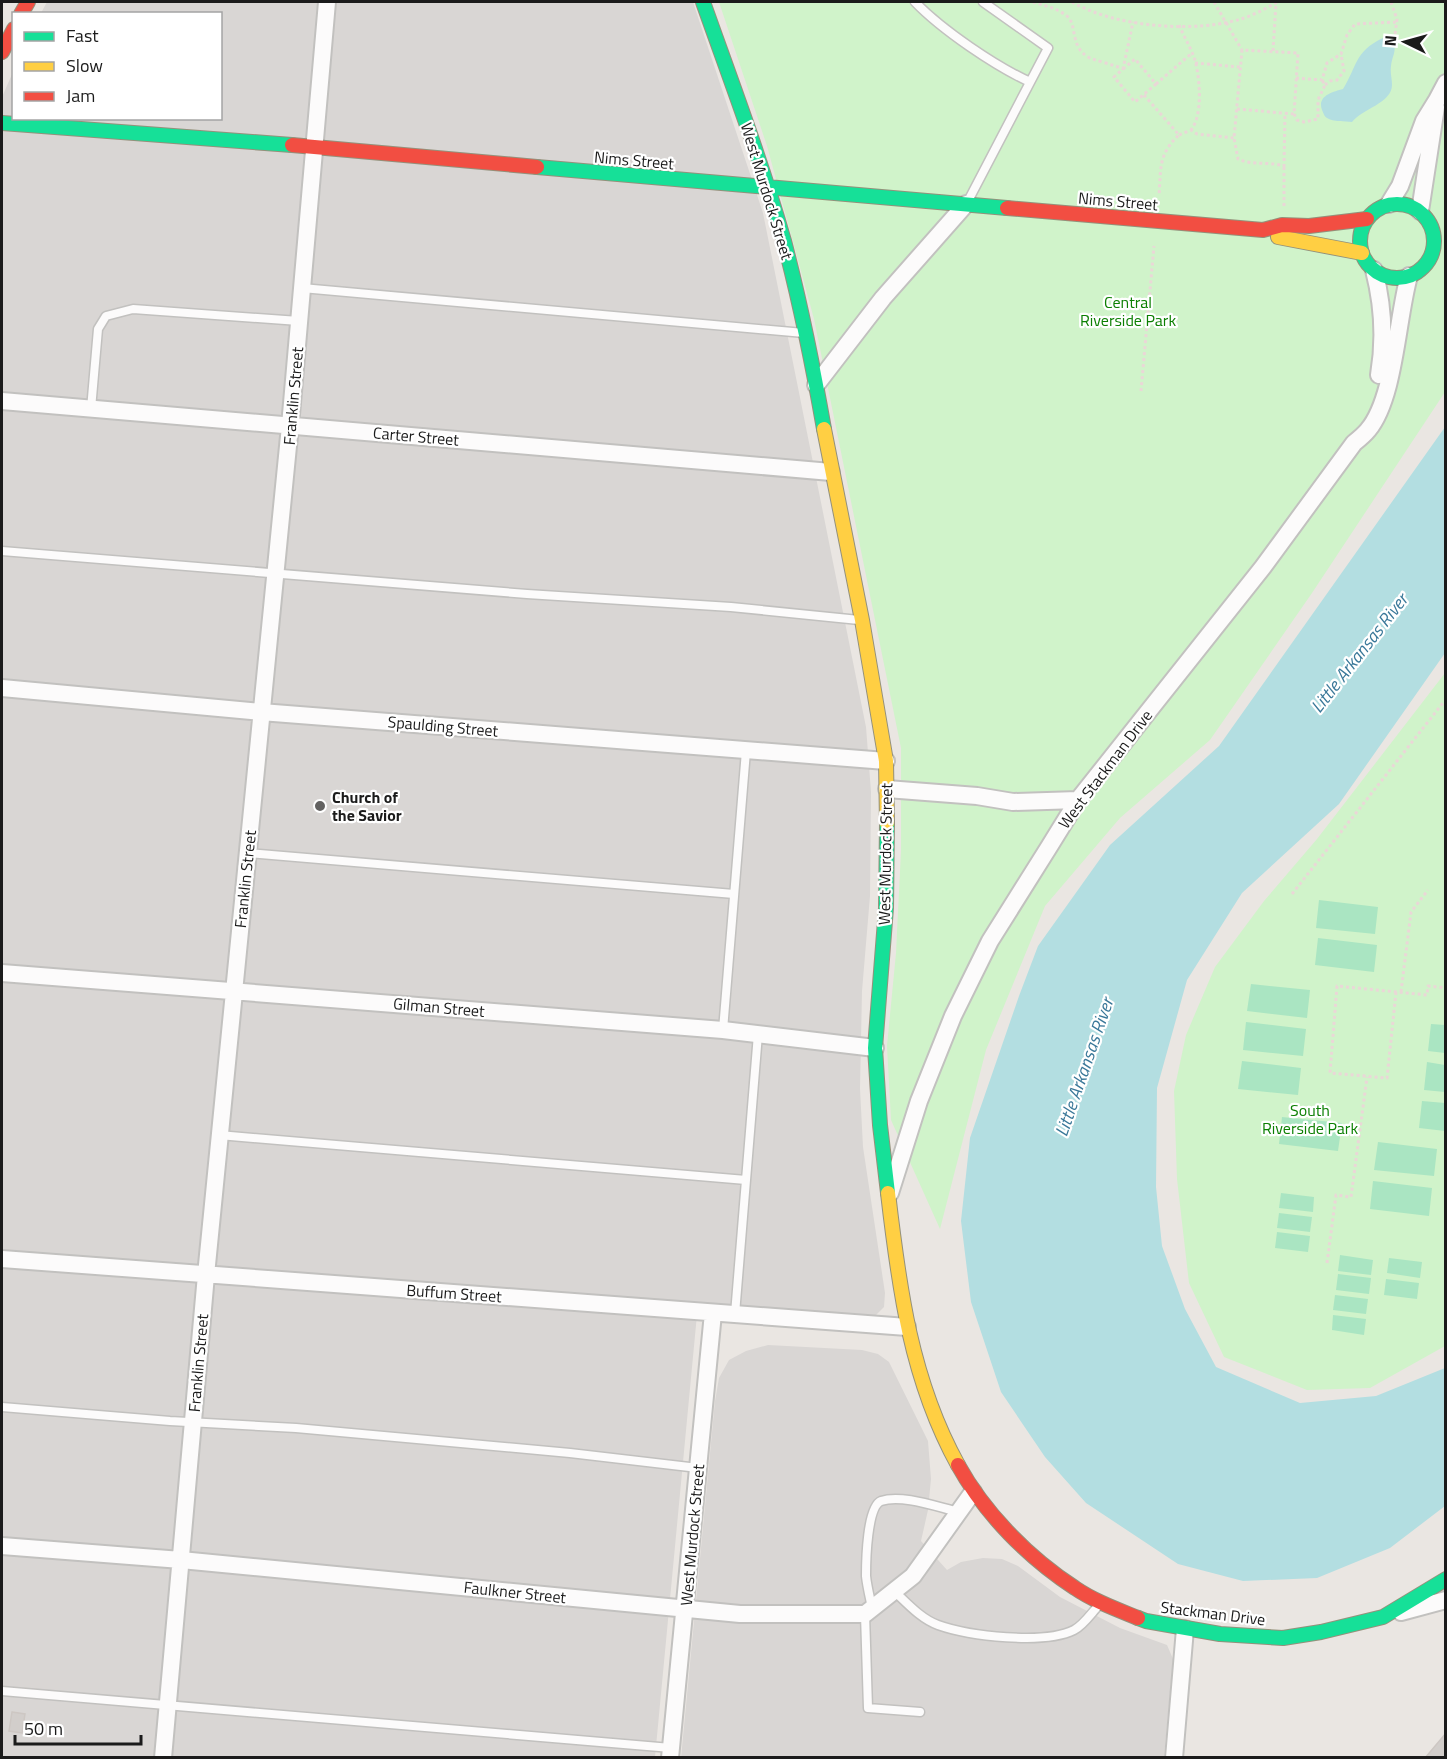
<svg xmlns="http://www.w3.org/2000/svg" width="1447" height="1759" font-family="'Titillium Web',sans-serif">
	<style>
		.residential { fill: #d9d6d4 }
		.park { fill: #d0f3ca }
		.pitch { fill: #aae5c2 }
		.water { fill: #b3dee1 }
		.building { fill: #d2cecb; stroke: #cdc7c3; stroke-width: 1.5 }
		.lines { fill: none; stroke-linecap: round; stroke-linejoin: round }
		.lane-casing { stroke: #c2c1bf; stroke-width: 11 }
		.street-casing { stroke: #c2c1bf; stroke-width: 20 }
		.fast-casing { stroke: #94917b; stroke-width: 16 }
		.slow-casing { stroke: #94917b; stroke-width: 16 }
		.jam-casing { stroke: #94917b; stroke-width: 16 }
		.path { stroke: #ead7d7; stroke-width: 3; stroke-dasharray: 3 3; stroke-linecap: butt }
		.lane { stroke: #fcfbfb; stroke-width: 8 }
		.street { stroke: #fcfbfb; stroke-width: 16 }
		.fast { stroke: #16e098; stroke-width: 14 }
		.slow { stroke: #ffcf43; stroke-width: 14 }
		.jam { stroke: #f24e42; stroke-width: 14 }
		.poi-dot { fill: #636261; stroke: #fff; stroke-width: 2 }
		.labels { text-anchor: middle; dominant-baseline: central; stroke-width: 4.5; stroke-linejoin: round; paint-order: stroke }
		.street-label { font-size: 16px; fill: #1b1b1b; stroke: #fff }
		.park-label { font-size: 16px; fill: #0b7f02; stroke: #fff }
		.poi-label { font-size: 16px; font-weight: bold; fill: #1b1b1b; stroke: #fff; text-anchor: start }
		.water-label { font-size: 18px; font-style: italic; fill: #3a7899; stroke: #fff }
	</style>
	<rect width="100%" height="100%" fill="#eae6e2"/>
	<path class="residential" d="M47,2H693L763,213L866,727L871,792L870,896L862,991L860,1089L863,1147L885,1293L884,1307L876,1315L698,1304L655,1757H2V97L13,72L14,118H220V14L41,13Z
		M768,1345L862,1350L878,1354L889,1362L928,1441L931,1479L928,1510L921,1541L947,1570L961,1562L983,1558L1002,1559L1018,1566L1060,1597L1120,1628L1167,1645L1173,1659L1164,1757L681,1758L715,1401L719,1378L729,1360L746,1351Z"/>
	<path class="park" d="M719,2H1445V392L1312,593L1210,740L1120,818L1045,906L986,1050L940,1229L891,1120L887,1046L896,953L901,851V748L814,319L767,146Z
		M1445,673V1346L1370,1388L1307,1390L1224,1357L1189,1283L1177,1179L1174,1091L1186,1035L1215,967L1264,901L1317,839Z"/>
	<path class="pitch" d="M1319,900L1378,907L1375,934L1316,928Z
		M1318,938L1377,945L1374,972L1315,965Z
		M1251,984L1310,990L1307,1018L1247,1011Z
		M1246,1022L1306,1029L1303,1056L1243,1050Z
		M1431,1024L1445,1025V1053L1428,1051Z
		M1242,1061L1301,1068L1298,1095L1238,1089Z
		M1427,1062L1445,1065V1092L1424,1090Z
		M1422,1101L1445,1103V1131L1419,1128Z
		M1282,1117L1342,1123L1338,1151L1279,1144Z
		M1378,1142L1437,1149L1434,1176L1374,1170Z
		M1373,1181L1432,1188L1429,1216L1370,1209Z
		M1281,1193L1314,1197L1313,1212L1279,1208Z
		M1279,1213L1312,1217L1310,1232L1277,1228Z
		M1277,1232L1310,1236L1308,1252L1275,1248Z
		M1340,1255L1373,1260L1371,1275L1338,1271Z
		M1389,1258L1422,1262L1420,1278L1387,1273Z
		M1338,1274L1371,1278L1369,1294L1336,1290Z
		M1386,1279L1419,1283L1417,1299L1384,1295Z
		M1335,1295L1368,1299L1366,1314L1333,1310Z
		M1333,1315L1366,1319L1364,1335L1332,1330Z"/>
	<path class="water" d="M1383,38L1392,39C1398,51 1392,55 1391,66C1390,73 1392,78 1392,85C1392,103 1362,109 1352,122C1345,121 1333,122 1327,118C1324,116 1324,114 1322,110C1317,96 1332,92 1343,89C1358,65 1354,52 1383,38Z
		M1445,427V653L1339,804L1242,893L1187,980L1157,1088L1156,1187L1162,1246L1185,1309L1216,1367L1300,1403L1376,1396L1445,1368V1506L1390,1548L1317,1578L1243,1581L1178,1564L1086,1503L1045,1457L1001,1392L971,1302L961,1221L970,1138L1019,996L1038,946L1110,845L1219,746Z"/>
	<path class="building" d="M12,1712L25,1714L22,1733L9,1731Z
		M1446,1733V1758H1425Z"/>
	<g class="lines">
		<g class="lane-casing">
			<path id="lane" d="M915,2C942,30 995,66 1030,82
				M967,203L1048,48L983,2
				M302,288L804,333
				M91,409L98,329L106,316L133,309L299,321
				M2,551L527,594L731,607L859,620
				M247,853L734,894
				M723,1030L746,751
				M219,1135L746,1180
				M735,1314L758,1034
				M2,1407L170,1421L296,1428L570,1453L698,1468
				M894,1591C907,1603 921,1619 938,1625C969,1636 1044,1645 1074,1630C1084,1625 1092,1612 1100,1604
				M872,1608C870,1598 867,1586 866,1576C866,1561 867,1507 881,1501C902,1494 937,1507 959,1512
				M865,1614L868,1708L920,1712
				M2,1691L671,1748"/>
		</g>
		<g class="street-casing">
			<path id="street" d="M1389,204L1400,186L1424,121L1437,100L1446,83
				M1420,211L1436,107
				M1374,270C1383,305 1385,340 1379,375
				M816,385L883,298L966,204
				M2,401L831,472
				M2,688L261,712L886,761
				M887,789L977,796L1013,802L1078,800
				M2,973L723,1030L875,1048
				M890,1193L919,1101L953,1016L990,941L1049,847L1078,800L1263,567L1354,443C1359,439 1364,435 1368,430C1395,398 1397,318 1409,276
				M2,1259L907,1327
				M2,1546L181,1560L740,1614H865L913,1576L973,1492
				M1401,1612L1446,1600
				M163,1758L206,1275L290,426L327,2
				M670,1758L713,1313
				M1174,1758L1185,1629"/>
		</g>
		<g class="fast-casing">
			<path id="fast" d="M703,2C731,81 761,160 784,241C800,302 813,366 824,429
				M2,123L292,145
				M537,167L1007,208
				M1360 241a37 37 0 1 1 74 0a37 37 0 1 1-74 0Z
				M887,823L886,908L875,1048L880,1125L888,1193
				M1138,1618L1146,1621L1220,1634L1283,1638L1321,1632L1383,1617L1446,1579"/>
		</g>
		<g class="slow-casing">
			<path id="slow" d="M1278,237L1362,253
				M824,429L862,620L886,761L887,823
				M888,1193C899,1288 911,1380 958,1465"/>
		</g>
		<g class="jam-casing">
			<path id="jam" d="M21,14L28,2
				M2,52L14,29
				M292,145L537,167
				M1007,208L1263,230L1282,225L1309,226L1367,219
				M958,1465C985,1514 1029,1558 1075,1588C1094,1601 1116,1609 1138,1618"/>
		</g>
		<path class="path" d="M1033,2C1045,6 1058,8 1068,17C1077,26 1070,46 1088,57C1093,60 1115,65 1123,69
			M1072,2C1115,27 1196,34 1244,18C1256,14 1267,8 1277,2
			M1214,2L1242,50
			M1391,2L1397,19L1395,34
			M1179,25C1184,37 1191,48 1195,60C1200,79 1203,115 1191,130
			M1273,51L1276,3
			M1195,63L1240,67
			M1123,69L1135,59L1156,84L1135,102L1114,77L1123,69L1133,22
			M1296,78L1322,80L1327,63L1341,54L1347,35L1355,24L1396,22
			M1156,84L1192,53
			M1325,85L1330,81L1337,80L1344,71L1341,54
			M1144,95L1179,135C1158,154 1161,169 1159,196
			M1237,109L1294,114L1298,53L1242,50L1234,138L1238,159C1253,166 1268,161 1284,166L1285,113
			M1294,114L1297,120L1304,122L1318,119V100L1325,85L1322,80
			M1179,135L1191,130L1197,134L1234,138
			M1284,206V166
			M1141,391L1154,246
			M1292,894L1446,699
			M1396,992L1387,1078L1330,1073L1337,986L1427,995L1428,986L1446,988
			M1401,992L1411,912L1428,890
			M1327,1263L1336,1195L1351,1197L1367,1077"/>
		<use href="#lane" class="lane"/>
		<use href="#street" class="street"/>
		<use href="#fast" class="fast"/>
		<use href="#slow" class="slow"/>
		<use href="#jam" class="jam"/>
	</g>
	<circle class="poi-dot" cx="320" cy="806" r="6"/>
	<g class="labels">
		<g class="street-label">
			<text transform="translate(634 160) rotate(5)">Nims Street</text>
			<text transform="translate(767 191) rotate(73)">West Murdock Street</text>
			<text transform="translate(1118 201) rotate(5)">Nims Street</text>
			<text transform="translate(293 396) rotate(-85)">Franklin Street</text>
			<text transform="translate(416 436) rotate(5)">Carter Street</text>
			<text transform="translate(443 726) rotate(5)">Spaulding Street</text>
			<text transform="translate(1105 769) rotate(-53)">West Stackman Drive</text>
			<text transform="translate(885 854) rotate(-89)">West Murdock Street</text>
			<text transform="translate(245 879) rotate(-84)">Franklin Street</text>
			<text transform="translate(439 1007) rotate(5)">Gilman Street</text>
			<text transform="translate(454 1293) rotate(4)">Buffum Street</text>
			<text transform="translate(198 1363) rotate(-85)">Franklin Street</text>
			<text transform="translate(692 1535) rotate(-85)">West Murdock Street</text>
			<text transform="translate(515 1592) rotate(6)">Faulkner Street</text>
			<text transform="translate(1213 1613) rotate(7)">Stackman Drive</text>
		</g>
		<g class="park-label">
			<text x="1128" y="302">Central<tspan x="1128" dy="18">Riverside Park</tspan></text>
			<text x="1310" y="1110">South<tspan x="1310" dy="18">Riverside Park</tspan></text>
		</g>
		<g class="poi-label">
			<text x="332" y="797">Church of<tspan x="332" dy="18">the Savior</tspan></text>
		</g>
		<g class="water-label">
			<text transform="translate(1359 653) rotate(-52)">Little Arkansas River</text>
			<text transform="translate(1084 1067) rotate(-71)">Little Arkansas River</text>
		</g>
	</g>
	<rect width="1447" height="1759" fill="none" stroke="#1b1b1b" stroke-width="6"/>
	<rect x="12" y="12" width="210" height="108" fill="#ffffff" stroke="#a4a4a4" stroke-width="1.5"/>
	<rect x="24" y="32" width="30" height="9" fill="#16e098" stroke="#a4a4a4" stroke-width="1.5"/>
	<text x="66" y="42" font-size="18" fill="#1b1b1b">Fast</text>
	<rect x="24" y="62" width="30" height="9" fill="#ffcf43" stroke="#a4a4a4" stroke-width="1.5"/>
	<text x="66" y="72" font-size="18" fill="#1b1b1b">Slow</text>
	<rect x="24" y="92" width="30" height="9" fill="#f24e42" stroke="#a4a4a4" stroke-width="1.5"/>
	<text x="66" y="102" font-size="18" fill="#1b1b1b">Jam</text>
	<g transform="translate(1405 42) rotate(275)" stroke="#ffffff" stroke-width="4.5" paint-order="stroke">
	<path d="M0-4.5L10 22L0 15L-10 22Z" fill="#1b1b1b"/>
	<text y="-9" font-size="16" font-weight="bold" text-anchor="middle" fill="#1b1b1b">N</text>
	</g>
	<path d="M15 1735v9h126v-9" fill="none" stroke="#1b1b1b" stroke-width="3"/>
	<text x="24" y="1735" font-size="18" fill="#1b1b1b" stroke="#ffffff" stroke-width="4.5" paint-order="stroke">50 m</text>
</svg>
